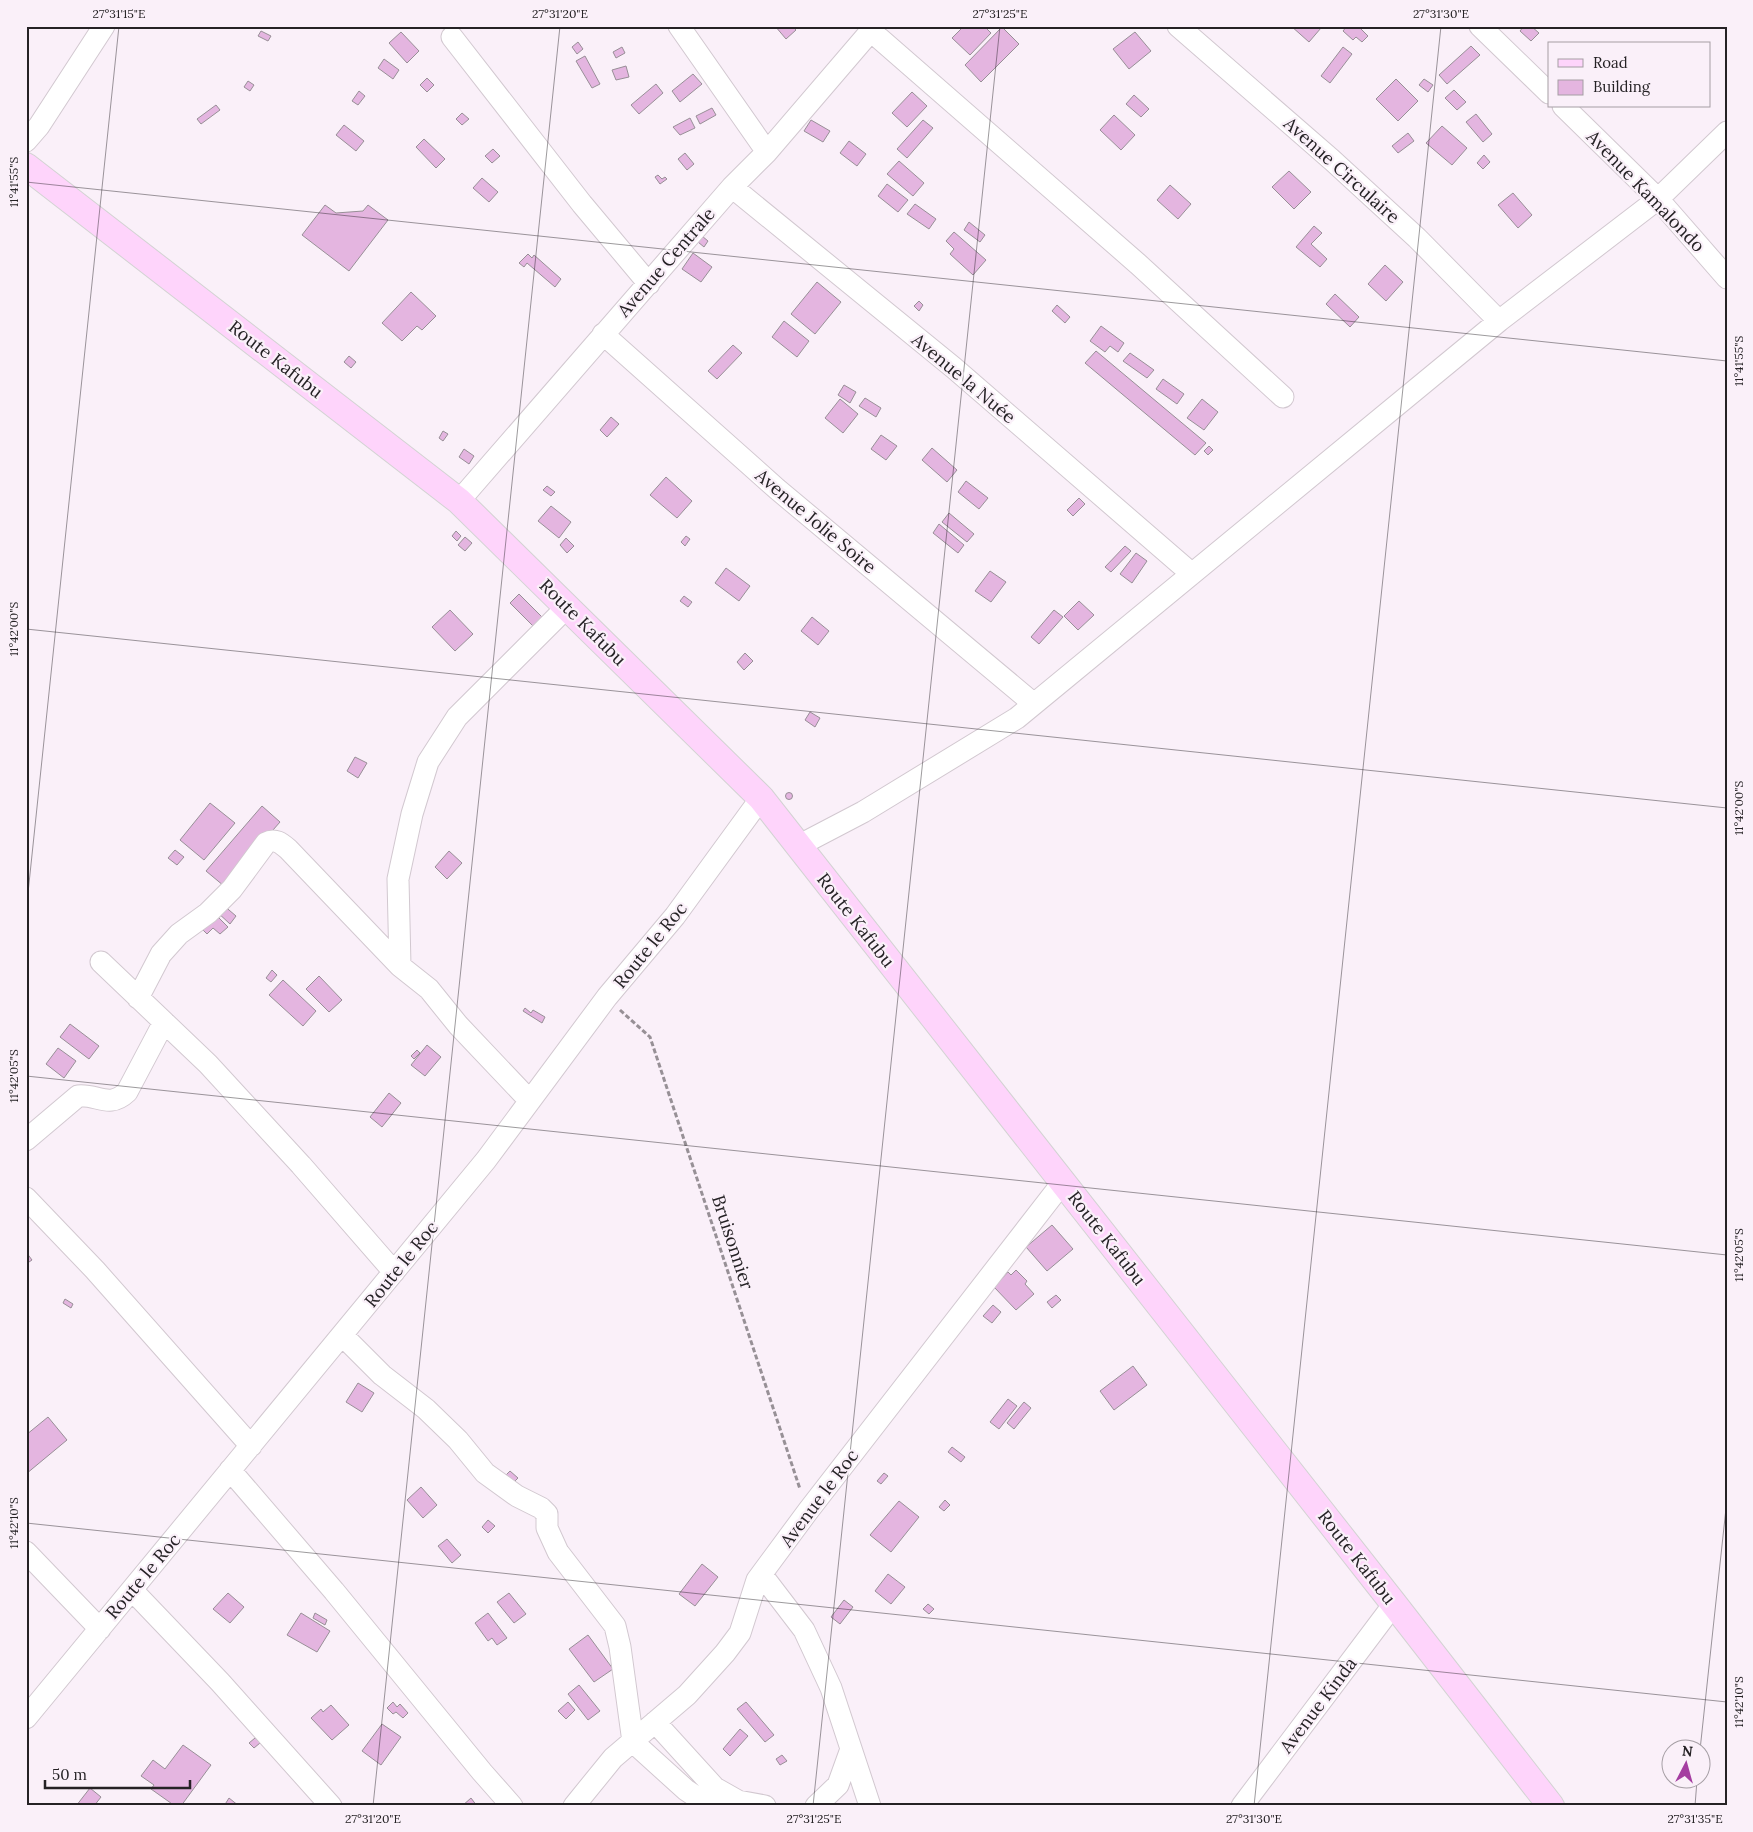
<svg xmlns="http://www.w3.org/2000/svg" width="1753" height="1832" font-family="Lora,serif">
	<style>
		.building { fill: #e4b5e0; stroke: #988f97 }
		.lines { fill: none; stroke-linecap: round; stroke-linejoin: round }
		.minor-casing { stroke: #d2c8d0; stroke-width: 23 }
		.major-casing { stroke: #d3d3d3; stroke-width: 28 }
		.path { stroke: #979096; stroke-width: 3; stroke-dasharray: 5 2.5; stroke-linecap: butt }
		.minor { stroke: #fff; stroke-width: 21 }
		.major { stroke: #fed4fb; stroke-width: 26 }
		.ticks { fill: none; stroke: #252225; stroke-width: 1; stroke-opacity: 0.45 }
		.labels { text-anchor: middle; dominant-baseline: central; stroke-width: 4.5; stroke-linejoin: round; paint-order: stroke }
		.street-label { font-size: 18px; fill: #252225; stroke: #faf0f9 }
		.neatline { fill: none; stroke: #252225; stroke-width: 2 }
		.ticks-label { font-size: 12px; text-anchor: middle; fill: #252225 }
	</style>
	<rect width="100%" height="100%" fill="#faf0f9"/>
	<path class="building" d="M775,26H792L796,30L786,39Z
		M964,26H984L991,33L970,55L952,38Z
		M1291,26H1319L1321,28L1309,42Z
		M1347,26H1358L1368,36L1362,42L1356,37L1353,40L1343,31Z
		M1524,26H1531L1539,33L1531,41L1520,31Z
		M1002,27L1019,44L981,82L965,65Z
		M261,31L271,36L268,41L258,36Z
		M401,32L419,51L407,63L389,43Z
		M1135,32L1151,51L1129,69L1113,49Z
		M578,42L583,49L577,54L572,47Z
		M1471,46L1480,55L1447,84L1439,75Z
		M622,47L625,53L616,58L613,52Z
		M1343,47L1352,54L1330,83L1321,76Z
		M585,56L600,84L592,88L576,61Z
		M384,59L399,70L393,79L378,68Z
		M626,66L629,77L616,80L612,70Z
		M693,74L702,84L680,102L672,91Z
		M427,78L434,85L427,92L420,85Z
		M1396,79L1418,101L1398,121L1376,99Z
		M1424,79L1433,85L1428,92L1419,85Z
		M248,81L254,85L250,91L244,87Z
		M656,84L663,93L639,114L631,105Z
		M1454,90L1466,102L1457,110L1445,98Z
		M359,91L365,96L358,105L352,101Z
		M912,92L927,106L907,127L892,113Z
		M1134,95L1149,109L1141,117L1126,104Z
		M216,105L220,110L201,124L197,119Z
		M712,108L716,115L700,124L696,116Z
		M462,113L469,119L462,125L456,119Z
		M1476,114L1492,134L1483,142L1466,122Z
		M1114,115L1135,135L1121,150L1100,130Z
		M690,118L695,128L680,135L673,127Z
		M811,120L830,131L823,142L804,131Z
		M923,120L933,128L907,158L897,149Z
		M344,125L364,141L356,151L336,135Z
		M1442,126L1467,148L1452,165L1426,143Z
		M1408,133L1414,141L1398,153L1392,146Z
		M424,139L445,159L436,168L416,147Z
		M849,141L866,154L857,166L840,153Z
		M493,149L500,156L492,163L485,156Z
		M685,153L694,164L687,170L678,159Z
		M1484,155L1490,162L1483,169L1477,163Z
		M899,161L924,183L913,196L887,174Z
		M1289,171L1311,192L1294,209L1272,187Z
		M658,175L662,179L665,177L667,179L660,184L655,177Z
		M482,178L498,192L489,202L473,188Z
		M887,184L908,200L898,212L878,196Z
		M1170,185L1191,204L1178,219L1157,200Z
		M1513,193L1532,215L1518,228L1498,205Z
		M915,204L936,219L929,229L907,214Z
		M325,205L336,213L363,211L368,205L388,220L349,271L302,235Z
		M969,222L985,235L980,242L964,230Z
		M1314,226L1322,233L1311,244L1327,259L1320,267L1296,247Z
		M954,232L986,260L973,275L950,254L954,249L946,241Z
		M702,236L708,241L704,247L698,242Z
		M693,253L712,267L701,282L682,269Z
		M528,254L532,258L534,255L561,279L555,287L527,263L524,267L519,263Z
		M1385,265L1403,282L1386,301L1368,284Z
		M817,282L841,302L815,334L791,314Z
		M411,292L436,316L422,330L417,326L402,341L382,323Z
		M1335,294L1359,317L1350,327L1326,304Z
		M919,301L923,305L919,311L914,306Z
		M1057,305L1070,317L1065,323L1052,311Z
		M784,321L809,341L797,357L772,337Z
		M1101,326L1124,343L1118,352L1110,346L1105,352L1090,341Z
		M733,345L742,353L717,379L708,371Z
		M1096,351L1206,443L1195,455L1085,363Z
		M1130,353L1154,370L1147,378L1123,361Z
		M349,356L356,362L351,368L344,362Z
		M1163,379L1184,394L1177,404L1156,389Z
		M844,385L856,392L850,403L838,395Z
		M865,398L881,408L876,417L859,406Z
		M840,399L858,414L843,433L825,418Z
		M1202,399L1218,412L1204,430L1187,418Z
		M611,417L619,424L607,437L600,430Z
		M443,431L448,434L443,441L439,438Z
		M881,435L897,446L886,460L871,449Z
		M1209,446L1213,450L1208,455L1204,451Z
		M932,448L957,470L947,482L922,460Z
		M464,449L474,456L469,464L459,457Z
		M666,477L692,501L677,518L650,495Z
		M966,481L988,498L979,509L958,492Z
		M547,486L555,492L551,496L543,490Z
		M1079,498L1085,504L1073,516L1067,510Z
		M551,506L571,522L559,538L538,521Z
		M949,513L974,534L967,542L942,522Z
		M939,524L964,545L958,553L933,533Z
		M456,531L461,536L457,541L452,536Z
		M686,536L690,539L685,546L681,542Z
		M465,537L472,543L465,551L458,545Z
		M566,538L574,546L567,553L560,545Z
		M1125,546L1131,551L1111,572L1105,567Z
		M1136,553L1147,561L1132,583L1120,574Z
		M726,568L750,586L739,601L715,583Z
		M990,571L1006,582L991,602L975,591Z
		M519,594L545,620L536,629L510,603Z
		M684,596L692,602L688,607L680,601Z
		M1079,601L1094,615L1078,630L1064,616Z
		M450,610L473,634L455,651L432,627Z
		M1054,610L1063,617L1039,644L1031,637Z
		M812,617L829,631L818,645L801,631Z
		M745,653L753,661L744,670L737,662Z
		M810,712L820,718L815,727L805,720Z
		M355,757L367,763L358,778L347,771Z
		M785.5 796a3.5 3.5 0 1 1 7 0a3.5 3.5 0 1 1-7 0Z
		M210,803L235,823L204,860L180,840Z
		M262,806L280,822L224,886L206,871Z
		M175,850L184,857L177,865L168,858Z
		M449,851L462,863L447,879L435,867Z
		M222,904L236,916L230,924L216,911Z
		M214,913L228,927L220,934L213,928L207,934L201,928Z
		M272,970L277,975L271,982L266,978Z
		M319,976L342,1000L329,1012L306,989Z
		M283,980L316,1011L303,1026L269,995Z
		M525,1008L531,1013L533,1010L545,1017L542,1023L523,1011Z
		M70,1024L99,1046L89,1059L60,1037Z
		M427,1045L441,1057L425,1076L411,1065Z
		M58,1048L76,1061L64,1078L46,1064Z
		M417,1050L420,1053L414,1059L411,1056Z
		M389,1093L401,1103L382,1127L370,1117Z
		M1052,1225L1073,1249L1047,1271L1026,1247Z
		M26,1252L32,1260L26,1264Z
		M1016,1270L1027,1281L1025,1284L1034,1294L1016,1310L994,1287L1008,1272L1011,1275Z
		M1056,1295L1061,1300L1052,1308L1047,1302Z
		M65,1299L73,1304L71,1308L63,1303Z
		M993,1305L1001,1312L992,1323L983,1316Z
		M1133,1366L1147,1385L1114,1410L1100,1391Z
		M358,1383L374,1393L362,1412L346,1402Z
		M1008,1399L1017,1406L999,1429L990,1422Z
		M1024,1402L1031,1408L1014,1429L1007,1423Z
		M48,1417L67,1440L26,1474V1435Z
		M952,1447L965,1457L961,1462L948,1452Z
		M510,1471L518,1478L511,1485L504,1477Z
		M884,1473L888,1476L881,1484L877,1481Z
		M421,1487L437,1505L423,1518L407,1500Z
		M945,1500L950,1505L944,1511L939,1507Z
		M899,1501L919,1517L891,1552L870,1535Z
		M488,1520L495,1526L488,1533L482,1527Z
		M447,1539L461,1555L452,1563L438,1546Z
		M702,1564L718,1577L695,1606L679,1594Z
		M888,1574L905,1587L891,1604L875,1591Z
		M228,1593L244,1607L230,1623L213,1609Z
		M509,1593L526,1614L514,1623L497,1602Z
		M844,1600L853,1607L840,1624L831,1617Z
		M928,1604L934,1609L929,1614L923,1609Z
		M301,1613L330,1631L317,1652L287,1635Z
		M315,1613L327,1620L325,1625L313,1618Z
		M488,1613L507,1638L497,1645L492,1638L488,1641L475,1623Z
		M588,1635L613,1669L594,1682L569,1649Z
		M579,1685L600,1711L588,1720L568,1694Z
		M393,1702L397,1707L400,1704L408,1713L403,1718L396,1712L393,1714L387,1708Z
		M568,1702L575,1710L566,1719L558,1711Z
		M746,1702L774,1735L765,1742L737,1709Z
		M331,1705L349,1725L332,1740L311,1718L321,1709L323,1712Z
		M382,1724L401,1737L381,1765L362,1751Z
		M740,1729L748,1736L730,1756L723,1749Z
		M255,1738L260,1743L254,1748L249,1743Z
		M183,1745L211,1765L181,1806H175L151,1789L154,1785L141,1776L153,1760L165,1769Z
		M782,1755L787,1761L780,1765L776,1759Z
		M90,1788L101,1797L94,1806H76Z
		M229,1798L239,1806H224Z
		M471,1798L477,1806H462Z"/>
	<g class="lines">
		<g class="minor-casing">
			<path id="minor" d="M679,26L767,152
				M1178,26L1332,160L1417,238L1499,321
				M1480,26L1549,93
				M871,31L1138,264L1283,397
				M452,37L582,204L649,284
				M1563,106L1658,199L1727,278
				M26,141L39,126L104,26
				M732,187L954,368L1192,574
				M603,334L777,489L1034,704
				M459,501L732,187L767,152L875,26
				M798,846L863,812L1017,718L1499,321L1658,199L1727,132
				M101,962L208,1064L301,1165L394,1272
				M138,998L161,954L179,934L208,913L232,889L266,843C275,838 281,843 288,849L400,966
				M530,1101L458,1025L429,989L400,966L398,879L412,814L428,762L457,717L567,607
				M26,1140L78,1096C98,1094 109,1109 127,1092L164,1022
				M26,1198L95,1270L251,1446
				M342,1335L382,1375L426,1409L458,1440L485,1473L517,1496L541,1508L547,1514V1528L558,1552L615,1626L620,1647L633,1742L686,1790L710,1806
				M230,1470L334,1591L482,1772L512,1806
				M26,1552L100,1629
				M762,1575L804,1630L831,1688L870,1806
				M132,1590L220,1682L331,1806
				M26,1718L486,1160L607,997L675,916L761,798
				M655,1722L715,1788L738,1801L765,1806
				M574,1806L613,1758L687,1695L725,1653L740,1633L757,1580L808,1511L1063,1182
				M816,1806L838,1785L851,1749
				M1242,1806L1394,1604"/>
		</g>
		<g class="major-casing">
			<path id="major" d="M26,166L459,501L761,798L1394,1604L1551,1806"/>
		</g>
		<path class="path" d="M620,1010L650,1037L800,1489"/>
		<use href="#minor" class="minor"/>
		<use href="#major" class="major"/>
	</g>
	<path class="ticks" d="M26,182L1727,361M26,629L1727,808M26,912L119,26M26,1076L1727,1255M26,1523L1727,1702M1700,1750L1727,1499M373,1806L560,26M813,1806L1000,26M1254,1806L1441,26M1695,1806L1697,1780"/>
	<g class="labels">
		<g class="street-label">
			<text transform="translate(1342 170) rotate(42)">Avenue Circulaire</text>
			<text transform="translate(1646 191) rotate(46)">Avenue Kamalondo</text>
			<text transform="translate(666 262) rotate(-49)">Avenue Centrale</text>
			<text transform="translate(276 359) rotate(38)">Route Kafubu</text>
			<text transform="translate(964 378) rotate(40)">Avenue la Nuée</text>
			<text transform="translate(816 521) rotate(40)">Avenue Jolie Soire</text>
			<text transform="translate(583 622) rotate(45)">Route Kafubu</text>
			<text transform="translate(856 920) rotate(52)">Route Kafubu</text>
			<text transform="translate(650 945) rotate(-51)">Route le Roc</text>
			<text transform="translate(1107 1238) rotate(52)">Route Kafubu</text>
			<text transform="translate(733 1242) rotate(72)">Bruisonnier</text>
			<text transform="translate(401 1264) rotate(-51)">Route le Roc</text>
			<text transform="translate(819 1498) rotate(-53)">Avenue le Roc</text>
			<text transform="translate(1357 1557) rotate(52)">Route Kafubu</text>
			<text transform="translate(143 1576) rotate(-50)">Route le Roc</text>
			<text transform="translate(1318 1705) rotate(-53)">Avenue Kinda</text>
		</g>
	</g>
	<rect width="1753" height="1832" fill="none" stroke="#faf0f9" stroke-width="55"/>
	<rect x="1548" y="42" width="162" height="65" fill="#faf0f9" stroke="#a59ea4"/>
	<rect x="1558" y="59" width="25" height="8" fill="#fed4fb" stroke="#a59ea4"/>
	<text x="1593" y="68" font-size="15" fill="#252225">Road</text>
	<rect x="1558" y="80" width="25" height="15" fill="#e4b5e0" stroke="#a59ea4"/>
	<text x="1593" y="92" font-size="15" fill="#252225">Building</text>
	<g transform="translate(1686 1764) rotate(6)"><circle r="24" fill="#faf0f9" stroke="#a59ea4"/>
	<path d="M0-4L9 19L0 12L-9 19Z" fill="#a53ea1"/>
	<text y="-8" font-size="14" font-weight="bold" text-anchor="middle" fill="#252225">N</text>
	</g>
	<path d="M45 1780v8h145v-8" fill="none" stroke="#252225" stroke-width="2.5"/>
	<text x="52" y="1780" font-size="15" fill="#252225" stroke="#faf0f9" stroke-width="4" paint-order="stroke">50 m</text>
	<rect x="28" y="28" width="1698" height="1776" class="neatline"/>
	<g class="ticks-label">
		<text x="119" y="18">27°31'15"E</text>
		<text x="560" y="18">27°31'20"E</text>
		<text x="1000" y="18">27°31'25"E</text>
		<text x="1441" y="18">27°31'30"E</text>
		<text transform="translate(14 182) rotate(-90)" y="4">11°41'55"S</text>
		<text transform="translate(1739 361) rotate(-90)" y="4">11°41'55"S</text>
		<text transform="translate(14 629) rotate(-90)" y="4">11°42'00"S</text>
		<text transform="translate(1739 808) rotate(-90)" y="4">11°42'00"S</text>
		<text transform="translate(14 1076) rotate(-90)" y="4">11°42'05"S</text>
		<text transform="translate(1739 1255) rotate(-90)" y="4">11°42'05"S</text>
		<text transform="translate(14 1523) rotate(-90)" y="4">11°42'10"S</text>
		<text transform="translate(1739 1702) rotate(-90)" y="4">11°42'10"S</text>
		<text x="373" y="1823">27°31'20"E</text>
		<text x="814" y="1823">27°31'25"E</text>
		<text x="1254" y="1823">27°31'30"E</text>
		<text x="1695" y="1823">27°31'35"E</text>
	</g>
</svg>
